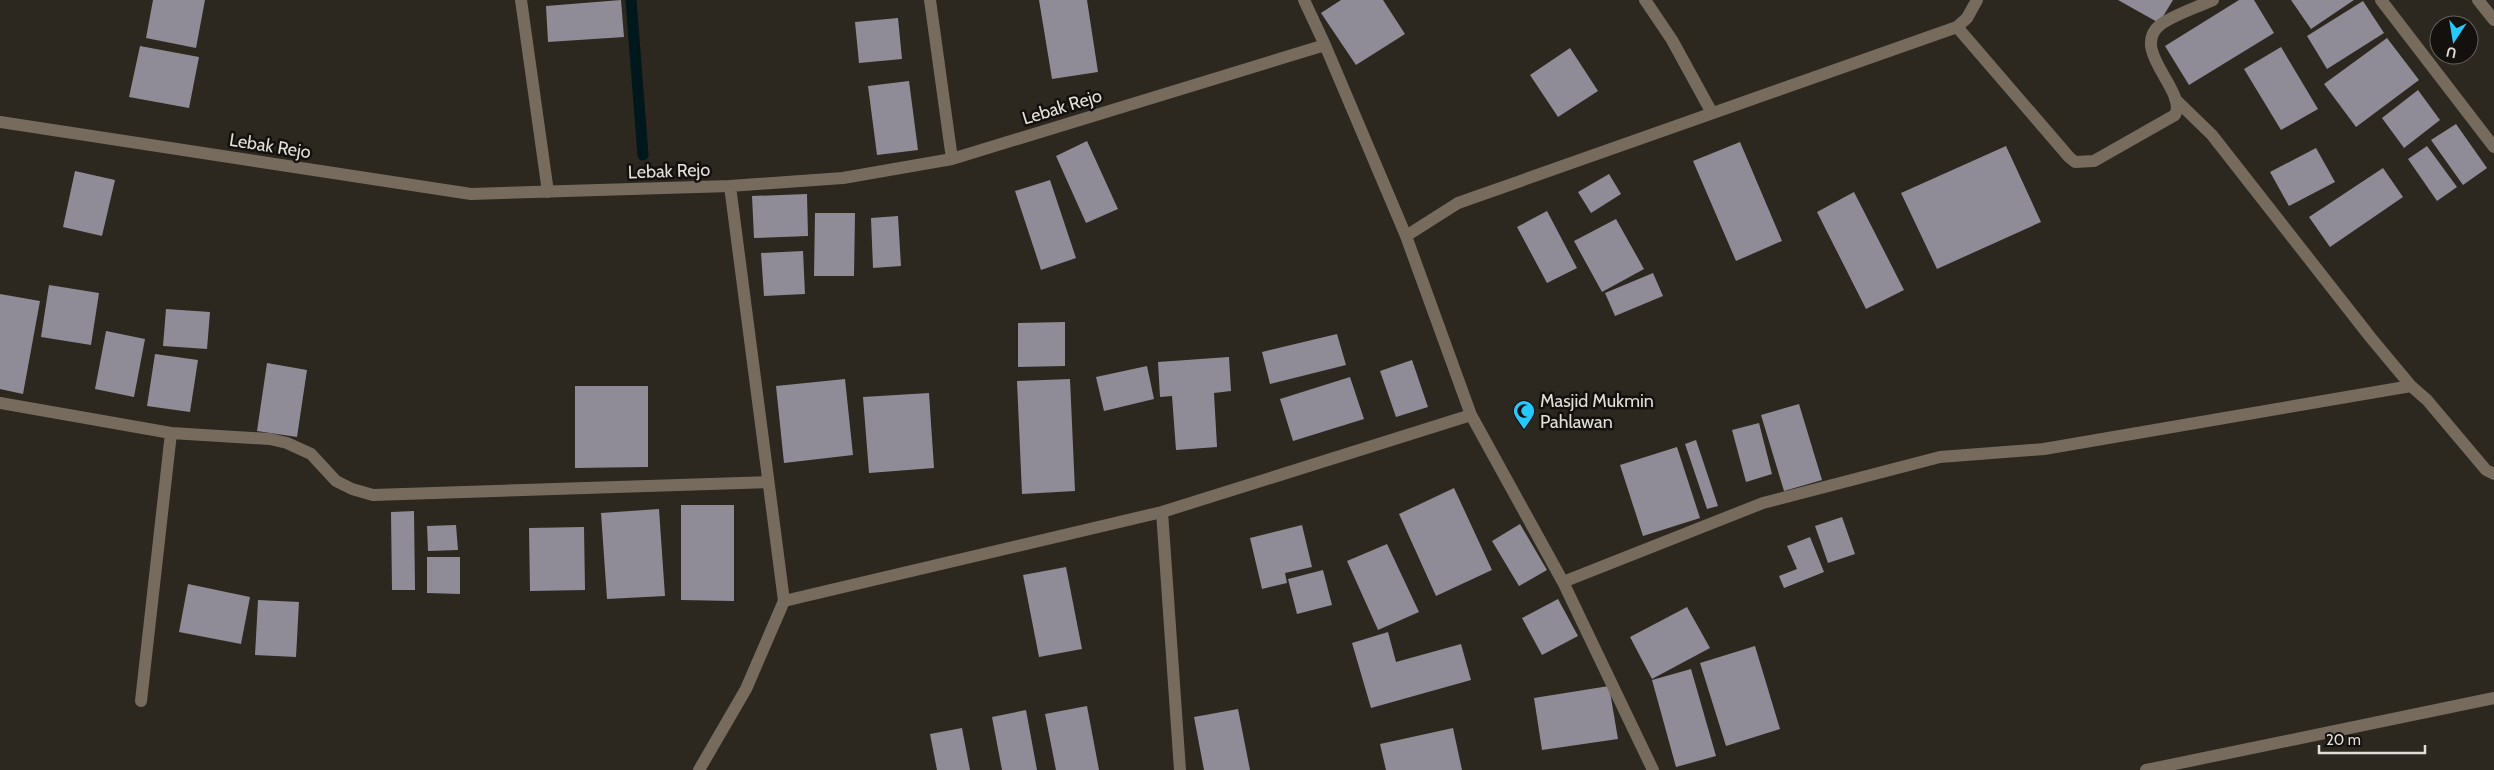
<svg xmlns="http://www.w3.org/2000/svg" width="2494" height="770" font-family="Cabin,sans-serif">
	<style>
		.lines { fill: none; stroke-linecap: round; stroke-linejoin: round }
		.stream { stroke: #00171c; stroke-width: 11 }
		.building { fill: #908c97 }
		.minor { stroke: #766b5d; stroke-width: 12 }
		.labels { text-anchor: middle; dominant-baseline: central; stroke-width: 5; stroke-linejoin: round; paint-order: stroke }
		.street-label { font-size: 18px; fill: #e2dfd9; stroke: #13100d }
		.poi-label { font-size: 18px; fill: #e2dfd9; stroke: #13100d; text-anchor: start }
	</style>
	<rect width="100%" height="100%" fill="#2c271f"/>
	<g class="lines">
		<path class="stream" d="M631,0L643,155"/>
	</g>
	<path class="building" d="M153,0H205L196,48L146,38Z
		M621,0L624,37L548,42L546,6Z
		M1039,0H1087L1098,72L1052,79Z
		M1341,0H1383L1405,34L1356,65L1321,13Z
		M2118,0H2173L2159,23Z
		M2239,0H2254L2274,33L2189,85L2165,46Z
		M2291,0H2354L2311,29Z
		M2363,1L2384,33L2327,69L2307,36Z
		M898,18L902,59L859,63L855,22Z
		M2387,38L2419,80L2356,127L2324,84Z
		M140,46L199,57L189,108L129,97Z
		M2281,47L2318,109L2281,130L2244,69Z
		M1570,48L1598,91L1558,117L1530,75Z
		M909,81L918,150L877,155L868,86Z
		M2418,90L2440,120L2404,148L2382,118Z
		M2456,124L2487,168L2463,185L2431,140Z
		M1087,141L1118,209L1086,223L1056,156Z
		M1740,142L1782,241L1736,261L1693,161Z
		M2006,146L2041,222L1937,269L1901,193Z
		M2427,146L2457,187L2437,201L2408,159Z
		M2316,148L2335,182L2289,206L2270,172Z
		M2383,168L2403,197L2330,247L2309,217Z
		M75,171L115,180L102,236L63,227Z
		M1609,174L1621,194L1591,213L1578,192Z
		M1050,180L1076,258L1041,270L1015,191Z
		M1854,192L1904,290L1866,309L1817,212Z
		M807,194L808,236L754,238L752,196Z
		M1547,211L1577,268L1547,283L1517,227Z
		M815,213H855L854,276H814Z
		M898,216L901,266L873,268L871,218Z
		M1616,219L1644,269L1602,292L1574,241Z
		M803,251L805,294L764,296L761,253Z
		M1653,273L1663,296L1615,316L1605,293Z
		M49,285L99,293L91,345L41,337Z
		M0,294L40,301L23,394L0,389Z
		M166,309L210,312L207,349L163,346Z
		M1065,322V366L1018,367V323Z
		M106,331L145,339L134,397L95,389Z
		M1337,334L1346,365L1270,384L1262,352Z
		M155,354L198,360L190,412L147,406Z
		M1229,357L1231,391L1214,393L1217,447L1176,450L1172,396L1160,397L1158,362Z
		M1412,360L1428,407L1396,417L1380,371Z
		M267,363L307,370L297,437L257,431Z
		M1147,366L1154,399L1104,411L1096,377Z
		M1350,377L1364,419L1293,441L1280,399Z
		M845,379L853,455L784,463L776,386Z
		M1070,379L1075,491L1022,494L1017,381Z
		M575,386H648V467L575,468Z
		M929,393L934,468L869,473L863,397Z
		M1799,404L1822,480L1784,491L1761,415Z
		M1759,423L1772,474L1746,482L1732,430Z
		M1696,440L1718,506L1707,509L1685,444Z
		M1677,447L1700,518L1643,536L1620,465Z
		M1454,488L1492,570L1436,596L1399,514Z
		M681,505H734V601L681,600Z
		M659,509L665,596L607,599L601,513Z
		M414,511L415,590H392L391,512Z
		M1842,517L1855,554L1828,563L1815,526Z
		M1520,524L1547,570L1519,586L1492,541Z
		M456,525L458,550L428,551L427,526Z
		M1302,525L1312,567L1285,573L1287,583L1262,589L1250,538Z
		M584,527L585,590L530,591L529,528Z
		M1810,537L1824,572L1784,588L1779,576L1797,569L1787,546Z
		M1387,544L1419,612L1378,630L1347,561Z
		M427,557H460V594L427,593Z
		M1066,567L1082,649L1039,657L1023,575Z
		M1323,570L1332,605L1297,614L1288,579Z
		M188,584L250,597L241,644L179,632Z
		M1558,599L1578,636L1542,655L1522,618Z
		M258,600L299,602L296,657L255,655Z
		M1687,607L1710,648L1652,679L1630,637Z
		M1388,632L1396,662L1461,644L1471,680L1371,708L1352,643Z
		M1755,646L1780,729L1726,746L1700,663Z
		M1691,669L1716,756L1676,767L1652,680Z
		M1609,686L1618,739L1542,750L1534,698Z
		M1087,706L1099,770H1056L1045,714Z
		M1238,709L1250,770H1204L1194,717Z
		M1026,710L1037,770H1002L992,717Z
		M962,728L970,770H937L930,734Z
		M1453,728L1462,770H1386L1380,744Z"/>
	<g class="lines">
		<path class="minor" d="M521,0L548,192
			M930,0L952,159
			M1304,0L1325,45L1406,236L1471,415L1563,582L1653,770
			M1645,0L1672,40L1712,113
			M2381,0L2494,147
			M2478,0L2494,20
			M1957,27L2069,157L2075,162L2094,161L2175,115C2188,91 2129,50 2160,25C2173,15 2198,7 2213,0
			M2175,99L2212,135L2371,338L2411,386
			M0,122L471,194L730,186L843,178L952,159L1325,45
			M1406,236L1458,203L1957,27L1967,18L1977,0
			M0,403L171,433L270,439L287,443L311,454L336,481L352,489L373,495L768,482
			M1162,512L1180,770
			M1563,582L1763,503L1940,457L2044,449L2411,386L2427,400L2486,470L2494,474
			M784,601L1162,512L1471,415
			M141,701L171,433
			M699,770L746,689L784,601L730,186
			M2146,770L2494,698"/>
	</g>
	<defs>
		<g id="mosque-pin" transform="scale(1.125)"><path d="M0 17L-7.5 6A9.5 9.5 0 1 1 7.5 6Z" fill="#25c9fe" stroke="#13100d"/><path d="M3.5-4.9A6 6 0 1 0 3.5 4.9A5 5 0 1 1 3.5-4.9Z" fill="#111"/></g>
	</defs>
	<g fill-rule="evenodd">
		<use href="#mosque-pin" x="1524" y="411"/>
	</g>
	<g class="labels">
		<g class="street-label">
			<text transform="translate(1062 107) rotate(-17)">Lebak Rejo</text>
			<text transform="translate(270 146) rotate(9)">Lebak Rejo</text>
			<text transform="translate(669 171) rotate(-2)">Lebak Rejo</text>
		</g>
		<g class="poi-label">
			<text x="1540" y="401">Masjid Mukmin<tspan x="1540" dy="21">Pahlawan</tspan></text>
		</g>
	</g>
	<g transform="translate(2454 40) rotate(192)"><circle r="24" fill="#13100d" stroke="#66635f"/>
	<path d="M0-4L9 19L0 12L-9 19Z" fill="#25c9fe"/>
	<text y="-8" font-size="14" font-weight="bold" text-anchor="middle" fill="#e2dfd9">U</text>
	</g>
	<path d="M2319 745v8h106v-8" fill="none" stroke="#e2dfd9" stroke-width="2.5"/>
	<text x="2326" y="745" font-size="15" fill="#e2dfd9" stroke="#13100d" stroke-width="4" paint-order="stroke">20 m</text>
</svg>
